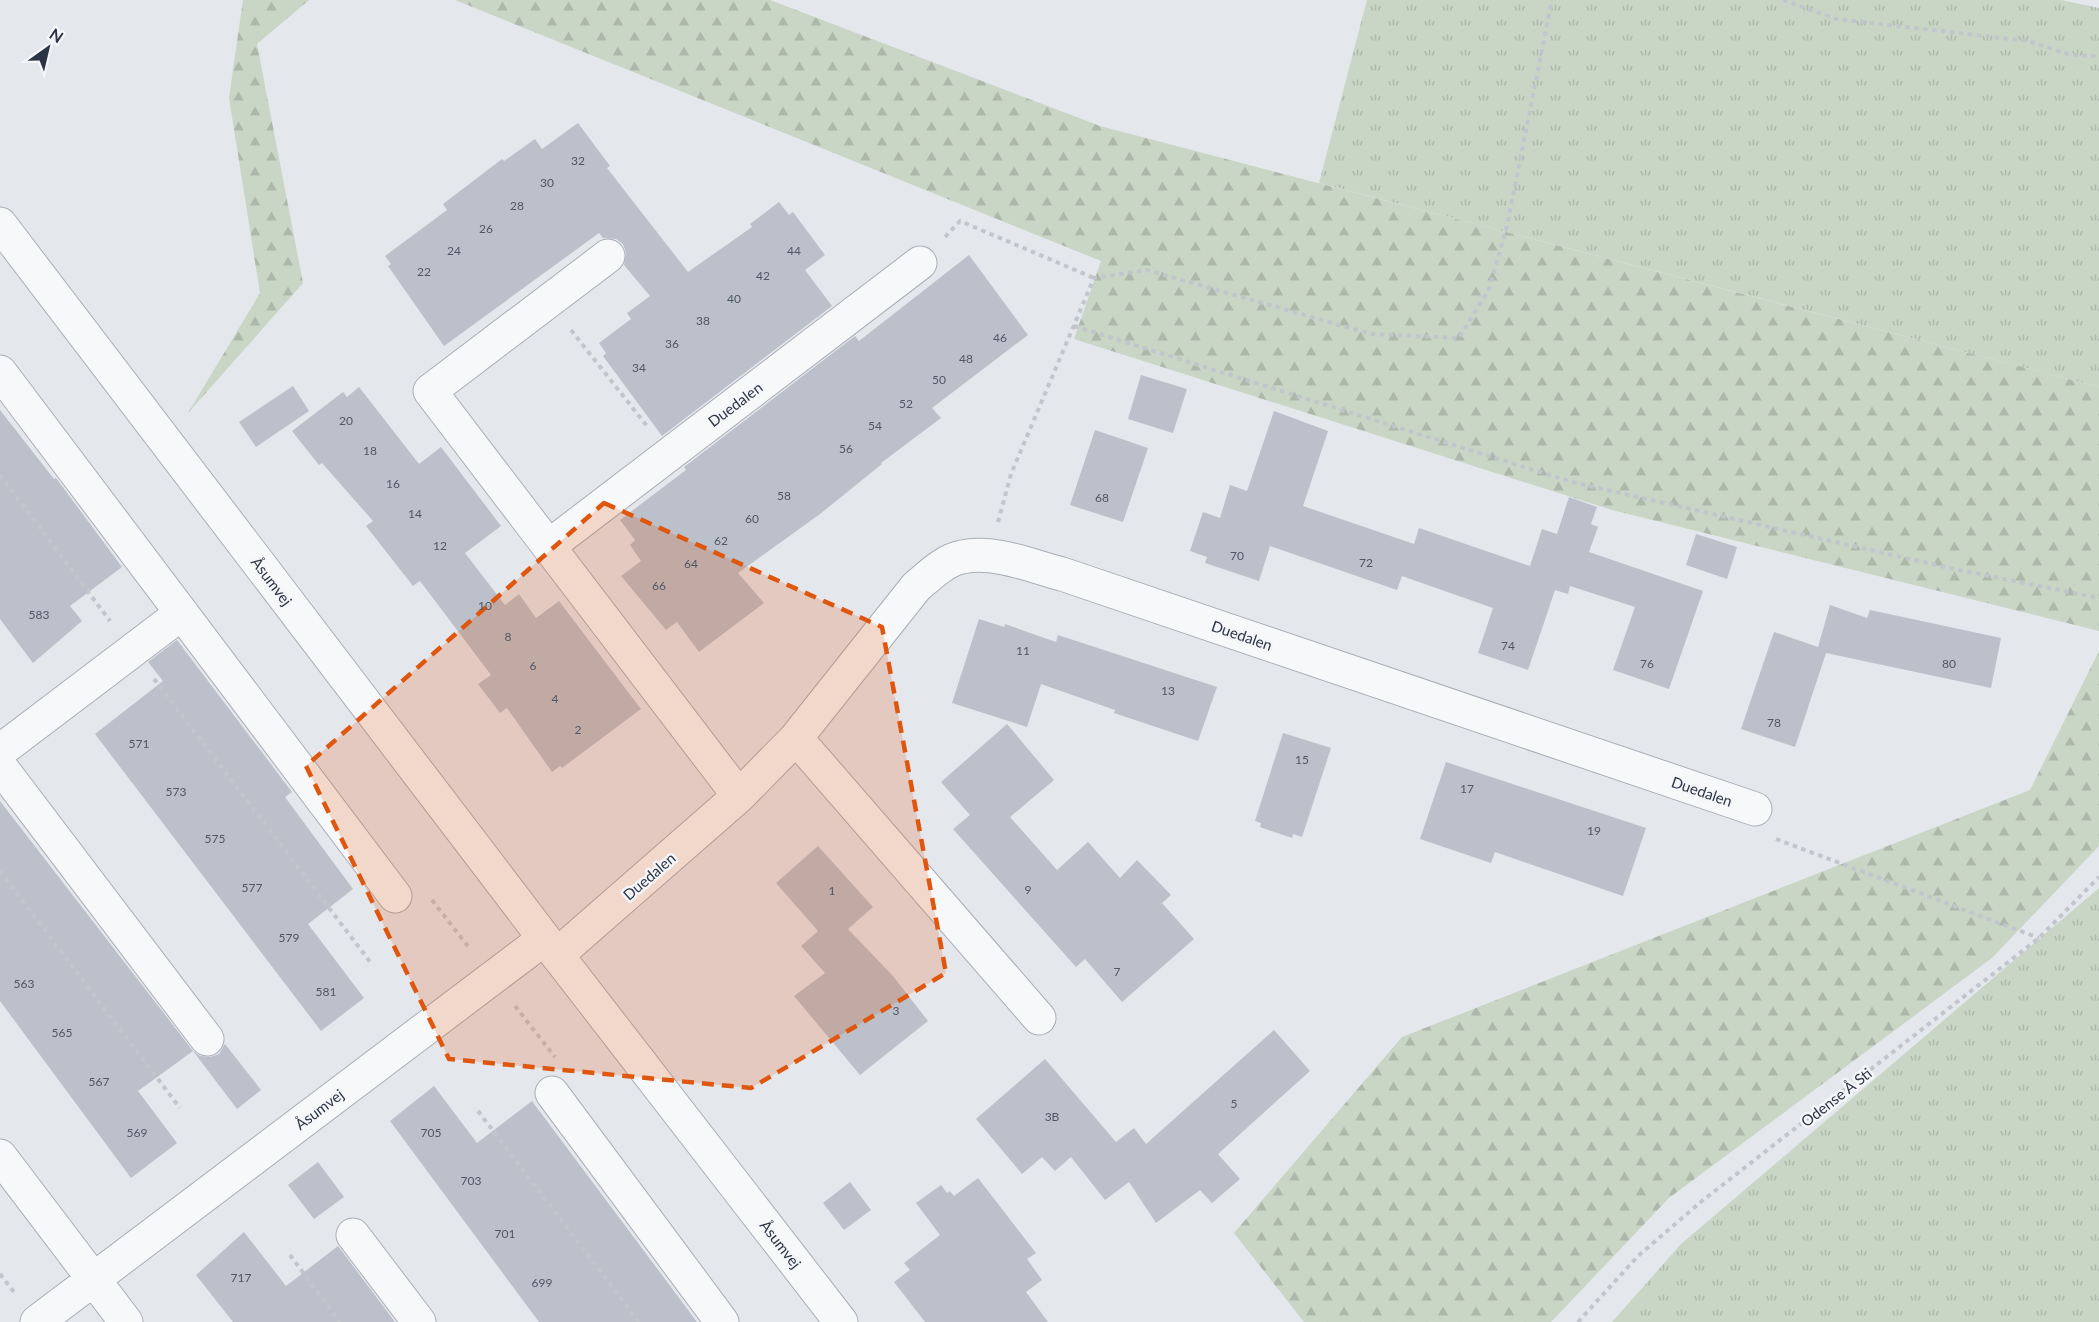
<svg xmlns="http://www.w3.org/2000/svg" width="2099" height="1322" font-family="Lato,sans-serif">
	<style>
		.grass { fill: url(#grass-tufts) }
		.forest { fill: url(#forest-firs) }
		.building { fill: #bbc0ca }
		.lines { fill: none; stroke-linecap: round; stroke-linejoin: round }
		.minor-casing { stroke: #a9aeb7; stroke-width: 35 }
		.tertiary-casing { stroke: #a9aeb7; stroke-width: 35 }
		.path { stroke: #c2c5cb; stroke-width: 4; stroke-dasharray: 4.5 4.5; stroke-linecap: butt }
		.minor { stroke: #f7f8fa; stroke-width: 33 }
		.tertiary { stroke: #f7f8fa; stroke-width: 33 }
		.marked { fill: #df570f; fill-opacity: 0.2; stroke: #df570f; stroke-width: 4.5; stroke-dasharray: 12 8; stroke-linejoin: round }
		.labels { text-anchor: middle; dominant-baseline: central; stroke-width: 5; stroke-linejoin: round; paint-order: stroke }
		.number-label { font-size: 12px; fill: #4f5766 }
		.street-label { font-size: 15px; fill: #2b3445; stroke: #f4f6f9 }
	</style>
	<defs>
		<pattern id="grass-tufts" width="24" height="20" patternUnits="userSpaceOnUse" patternTransform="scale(1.5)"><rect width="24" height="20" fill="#c9d6c5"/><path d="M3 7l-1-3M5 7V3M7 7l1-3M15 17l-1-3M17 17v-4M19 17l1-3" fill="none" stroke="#adb8ab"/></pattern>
		<pattern id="forest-firs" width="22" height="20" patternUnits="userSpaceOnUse" patternTransform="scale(1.5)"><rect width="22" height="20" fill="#c9d6c5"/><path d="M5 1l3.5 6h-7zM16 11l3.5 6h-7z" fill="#adb8ab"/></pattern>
	</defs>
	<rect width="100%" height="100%" fill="#e4e7ec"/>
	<path class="grass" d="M1367,0H2061L2099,8V387L1319,183Z
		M2099,888V1322H1612L1681,1244Z"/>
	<path class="forest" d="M243,0H309L257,44L303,283L188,413L260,293L229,98Z
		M455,0H770L1100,126L2099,387V631L1612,510L1074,339L1101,261Z
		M2099,651V846L1992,958L1669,1198L1551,1322H1304L1234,1233L1402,1037L2030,790Z"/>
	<path class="building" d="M578,123L610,166L607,168L688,272L752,227L750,224L779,202L789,215L793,212L825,255L805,270L832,306L662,436L603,356L606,353L599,343L631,319L627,313L650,296L624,265L626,253L623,244L616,239L603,238L599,233L444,346L388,266L391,264L385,256L447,210L443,204L502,159L504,161L535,139L542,149Z
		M969,255L1028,335L932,408L941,418L881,463L882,464L820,514L738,573L764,603L699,652L677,622L666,630L621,576L641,561L630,545L635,540L620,520L686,470L684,467L855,336L859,341Z
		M1141,375L1187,389L1173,433L1128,419Z
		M293,386L309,411L256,447L239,422Z
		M359,387L419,464L441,447L501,526L465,553L505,605L519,594L536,618L559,601L641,709L562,768L560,766L552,772L507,708L500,713L478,684L491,675L420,581L413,586L366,526L373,521L322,463L319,465L292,431L343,392L347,397Z
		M0,410L54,479L56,478L122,567L70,606L82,621L33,663L0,619Z
		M1274,411L1328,431L1303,506L1414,544L1419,528L1530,566L1542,529L1557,534L1569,497L1597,507L1591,524L1598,527L1589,552L1703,591L1669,689L1613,670L1635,607L1570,586L1568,594L1555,590L1528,670L1478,653L1493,608L1402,576L1397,590L1270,546L1259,581L1205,563L1207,557L1190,551L1203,512L1220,518L1230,485L1247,491Z
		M1095,430L1148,448L1123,522L1070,505Z
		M1696,534L1737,547L1727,579L1686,565Z
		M1830,605L1867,618L1870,610L2001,638L1991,688L1826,653L1795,747L1741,729L1774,632L1818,647Z
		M979,619L1004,627L1005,624L1056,642L1058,635L1217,687L1198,741L1114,713L1115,710L1041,684L1027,727L952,703Z
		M177,640L292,792L285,797L353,889L308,924L364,998L321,1031L95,734L163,681L148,662Z
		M1007,724L1054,780L1010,817L1057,870L1088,842L1120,878L1137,860L1171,895L1162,903L1194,939L1122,1002L1085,959L1076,967L953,829L970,815L941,782Z
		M1283,733L1331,748L1302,837L1293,834L1292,838L1260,827L1261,823L1255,821Z
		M1446,762L1646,828L1623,896L1495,852L1491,863L1420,839Z
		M0,801L193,1051L138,1091L177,1143L131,1178L0,1001Z
		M818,846L873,907L848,929L893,976L928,1021L860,1075L794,996L825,973L801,946L818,931L776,883Z
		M1274,1030L1310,1071L1218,1154L1240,1179L1212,1203L1200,1190L1156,1223L1129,1182L1105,1200L1071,1157L1055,1171L1042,1157L1022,1174L976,1119L1045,1059L1116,1142L1134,1128L1146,1144Z
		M225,1044L261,1090L237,1109L193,1051L200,1056L210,1057L219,1054Z
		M434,1086L477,1143L532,1101L697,1322H539L390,1121Z
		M318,1162L344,1197L314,1219L288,1185Z
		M978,1178L1036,1253L1027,1259L1042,1280L1026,1292L1048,1322H925L894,1282L910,1270L904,1263L940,1235L916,1203L941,1185L947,1193L950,1191L954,1196Z
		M850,1182L871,1210L844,1230L823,1203Z
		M244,1232L286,1286L338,1246L395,1322H233L196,1275Z"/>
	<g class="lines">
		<g class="minor-casing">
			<path id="minor" d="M608,256L430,391L739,796
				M0,372L395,896
				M549,546L920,263
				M796,738L1039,1018
				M0,751L182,613
				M0,766L207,1039
				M557,955L739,796L796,738L916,587C929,576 945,560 962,557C995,550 1031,566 1062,574L1755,809
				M552,1093L722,1322
				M0,1156L126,1322
				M353,1235L419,1322
				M37,1322L544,939"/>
		</g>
		<g class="tertiary-casing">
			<path id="tertiary" d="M0,224L557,955L841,1322"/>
		</g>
		<path class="path" d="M1783,0L1836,19L2028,41L2071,55L2099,56
			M945,237L960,221L1094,278
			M1074,326L1572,482L1954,569L2099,598
			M571,330L647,426
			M0,475L110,621
			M998,522L1011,474L1094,278L1147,270L1371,334L1459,338L1489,289L1507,226L1552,0
			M154,679L371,963
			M1776,839L2039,938
			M0,871L180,1108
			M432,900L470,949
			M515,1006L555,1057
			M478,1111L639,1322
			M290,1255L340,1322
			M0,1274L14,1292
			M1578,1322L1638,1256L1702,1201L2039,938L2099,877"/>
		<use href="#minor" class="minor"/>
		<use href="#tertiary" class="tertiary"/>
	</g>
	<path class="marked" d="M604,503L882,627L946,973L751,1088L449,1059L306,766Z"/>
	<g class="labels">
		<g class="number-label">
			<text x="578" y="160">32</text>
			<text x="547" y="182">30</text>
			<text x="517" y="205">28</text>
			<text x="486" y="228">26</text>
			<text x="454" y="250">24</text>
			<text x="794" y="250">44</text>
			<text x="424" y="271">22</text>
			<text x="763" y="275">42</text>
			<text x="734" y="298">40</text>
			<text x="703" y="320">38</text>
			<text x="1000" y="337">46</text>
			<text x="672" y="343">36</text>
			<text x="966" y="358">48</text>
			<text x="639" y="367">34</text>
			<text x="939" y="379">50</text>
			<text x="906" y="403">52</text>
			<text x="346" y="420">20</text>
			<text x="875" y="425">54</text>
			<text x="846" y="448">56</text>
			<text x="370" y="450">18</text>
			<text x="393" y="483">16</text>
			<text x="784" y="495">58</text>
			<text x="1102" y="497">68</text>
			<text x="415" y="513">14</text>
			<text x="752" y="518">60</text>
			<text x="721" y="540">62</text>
			<text x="440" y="545">12</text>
			<text x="1237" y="555">70</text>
			<text x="1366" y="562">72</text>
			<text x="691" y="563">64</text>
			<text x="659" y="585">66</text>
			<text x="485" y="605">10</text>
			<text x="39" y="614">583</text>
			<text x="508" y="636">8</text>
			<text x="1508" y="645">74</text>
			<text x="1023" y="650">11</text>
			<text x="1647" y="663">76</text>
			<text x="1949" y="663">80</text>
			<text x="533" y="665">6</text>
			<text x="1168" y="690">13</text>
			<text x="555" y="698">4</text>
			<text x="1774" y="722">78</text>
			<text x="578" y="729">2</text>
			<text x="139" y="743">571</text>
			<text x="1302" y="759">15</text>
			<text x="1467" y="788">17</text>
			<text x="176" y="791">573</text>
			<text x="1594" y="830">19</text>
			<text x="215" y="838">575</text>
			<text x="252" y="887">577</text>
			<text x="1028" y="889">9</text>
			<text x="832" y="890">1</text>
			<text x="289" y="937">579</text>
			<text x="1117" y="971">7</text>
			<text x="24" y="983">563</text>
			<text x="326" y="991">581</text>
			<text x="896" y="1010">3</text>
			<text x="62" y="1032">565</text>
			<text x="99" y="1081">567</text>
			<text x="1234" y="1103">5</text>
			<text x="1052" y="1116">3B</text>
			<text x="137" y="1132">569</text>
			<text x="431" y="1132">705</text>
			<text x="471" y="1180">703</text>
			<text x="505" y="1233">701</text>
			<text x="241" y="1277">717</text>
			<text x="542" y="1282">699</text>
		</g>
		<g class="street-label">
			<text transform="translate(735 404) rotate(-37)">Duedalen</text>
			<text transform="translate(272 581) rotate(53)">Åsumvej</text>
			<text transform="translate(1242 635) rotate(19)">Duedalen</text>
			<text transform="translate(1702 791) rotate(19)">Duedalen</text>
			<text transform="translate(649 876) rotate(-41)">Duedalen</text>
			<text transform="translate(1836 1097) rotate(-38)">Odense Å Sti</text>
			<text transform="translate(319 1109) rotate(-37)">Åsumvej</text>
			<text transform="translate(781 1244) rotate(52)">Åsumvej</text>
		</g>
	</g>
	<g transform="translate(48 48) rotate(34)" stroke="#f4f6f9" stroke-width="4.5" paint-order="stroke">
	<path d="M0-4.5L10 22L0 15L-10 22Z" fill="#2b3445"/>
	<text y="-9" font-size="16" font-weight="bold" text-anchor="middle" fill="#2b3445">N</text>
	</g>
</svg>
